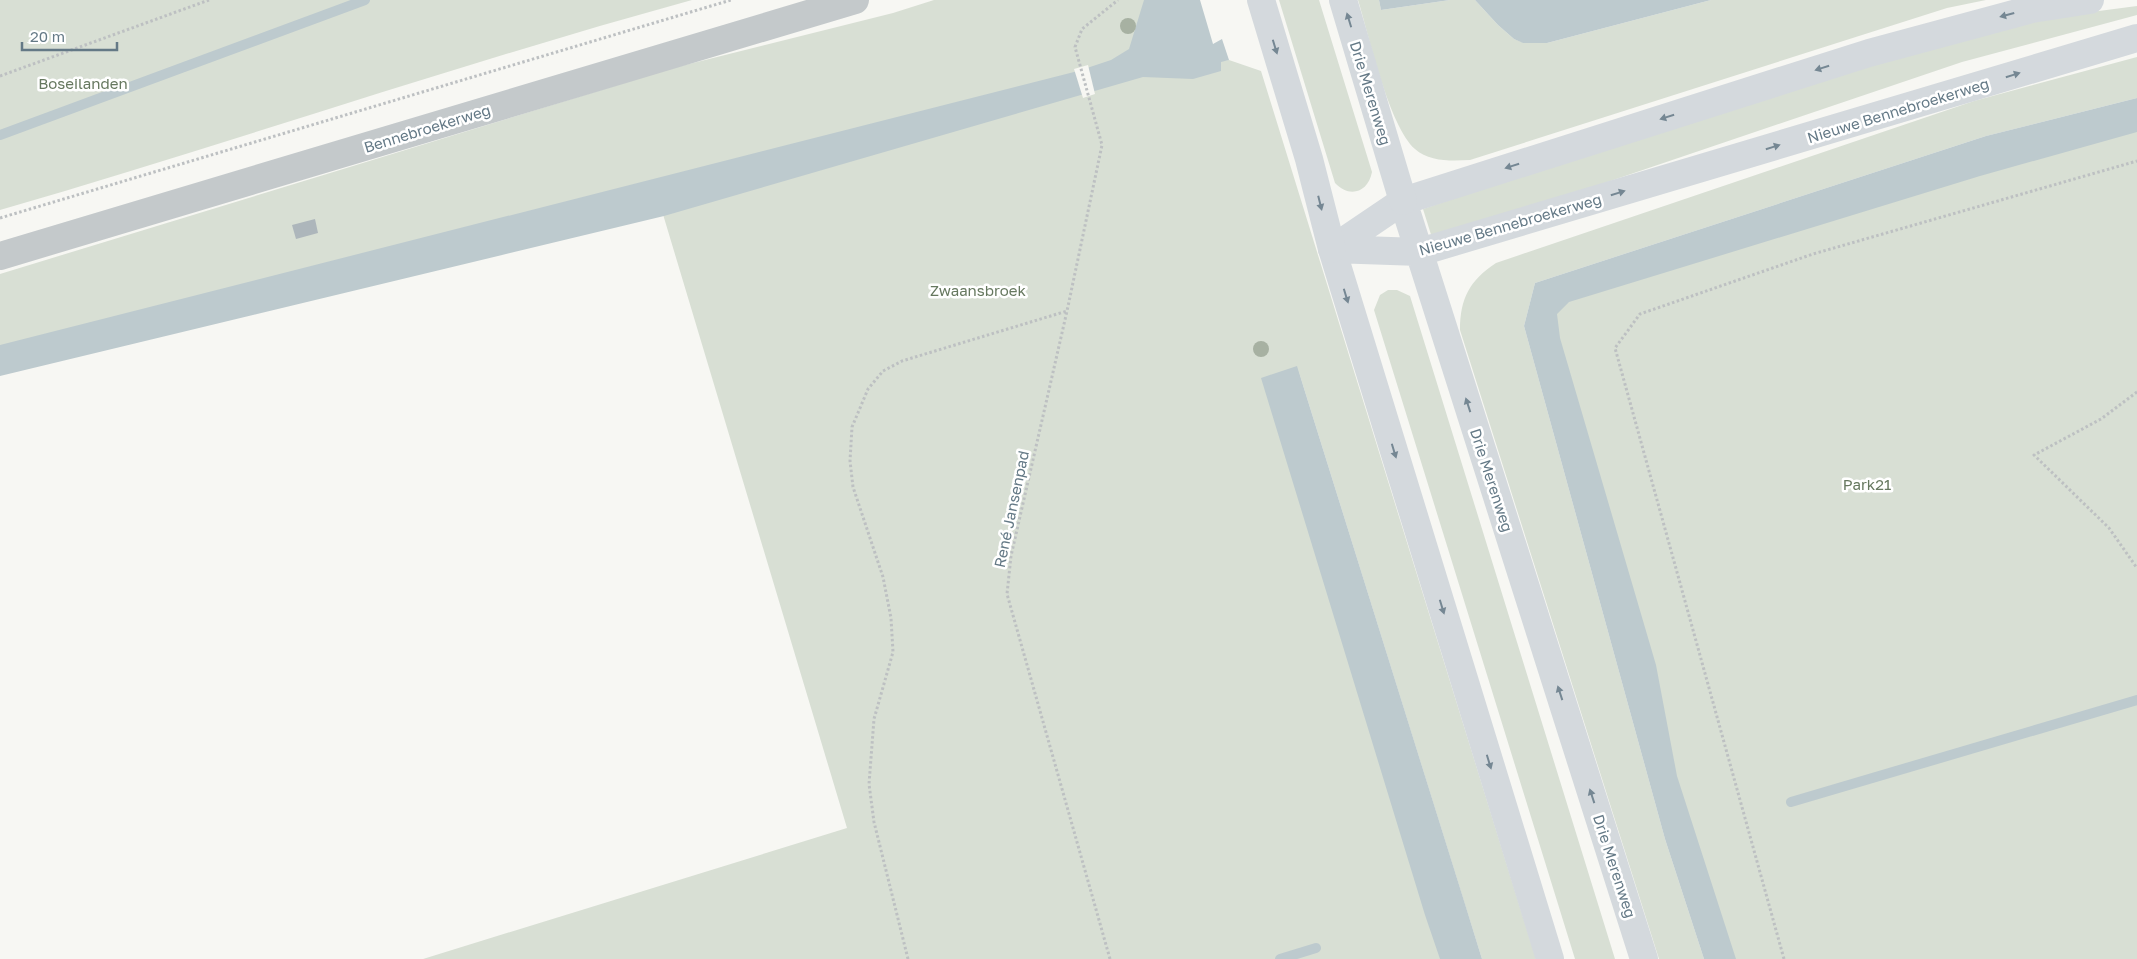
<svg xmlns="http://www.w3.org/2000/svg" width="2137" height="959" font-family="'Golos Text',sans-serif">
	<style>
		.green { fill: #d8dfd4 }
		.water { fill: #bdcace }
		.pier { fill: #f7f7f3 }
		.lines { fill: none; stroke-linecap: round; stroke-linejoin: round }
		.stream { stroke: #bdcace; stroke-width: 10 }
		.building { fill: #adb6bb }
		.path { stroke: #bdc0c2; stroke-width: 3; stroke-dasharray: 2.5 2.5; stroke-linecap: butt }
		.minor { stroke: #c4c9cb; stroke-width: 28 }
		.major { stroke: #d4d9dd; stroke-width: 28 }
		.highway { stroke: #d4d9dd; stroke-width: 28 }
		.tree { fill: #a7b1a2 }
		.oneway { fill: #758793 }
		.labels { text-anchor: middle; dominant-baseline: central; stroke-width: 5; stroke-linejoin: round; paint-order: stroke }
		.park-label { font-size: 15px; fill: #66785f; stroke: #fff }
		.street-label { font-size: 15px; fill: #647986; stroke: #fff }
	</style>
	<rect width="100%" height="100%" fill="#f7f7f3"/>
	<path class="green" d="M0,0H692C459,64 231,143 0,210Z
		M934,0H1185L1221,61L1229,60L1261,71L1536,959H1482L1297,366L1465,959H423L847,828L659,201L0,360V274L673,68L893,13Z
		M1279,0H1319L1372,172C1368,193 1349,198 1335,183Z
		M1358,0H1379L1381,10L1450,0H1475L1498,25L1514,39L1524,43H1547L1711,0H1986L1947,8L1470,160C1452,161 1429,162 1415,149C1389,126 1369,36 1358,0Z
		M2137,6V15L1962,62L1433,241L1423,209L1953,30Z
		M2137,57V98L1986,136L1535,283L1524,326L1665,839L1704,959H1659L1460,330C1460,298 1470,280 1496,263L1974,101Z
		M2137,117V959H1721L1542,308Z
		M1388,290H1397L1410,296L1615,959H1575L1374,310L1380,295Z"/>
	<path class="water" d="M1144,0H1200L1213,44L1222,39L1229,60L1221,62V71L1193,79L1143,77L664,216L0,376V345L1078,71L1111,60L1129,49Z
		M1379,0H1450L1381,10Z
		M1475,0H1711L1547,43H1523L1514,39L1498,25Z
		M2137,98V132L1980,176L1569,302L1557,314L1560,338L1656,665L1677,776L1736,959H1704L1665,839L1524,326L1535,283L1986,136Z
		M1297,366L1465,904L1482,959H1440L1425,915L1261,378Z"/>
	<path class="pier" d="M1088,65L1095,94L1083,98L1074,69Z"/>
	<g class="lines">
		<path class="stream" d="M0,135L365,0
			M1791,802L2137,700
			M1280,959L1316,948"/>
	</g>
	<path class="building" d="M315,219L318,233L296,239L292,225Z"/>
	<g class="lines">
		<path class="path" d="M0,76L209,0
			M0,218L731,0
			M2137,392L2101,419L2034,455L2109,528L2137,568
			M908,959L874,822L869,784L874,719L893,652L891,618L883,577L853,487L850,461L852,427L868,389L883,371L902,361L1067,311
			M1110,959L1007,594L1011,556L1067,311L1102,145L1075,47L1082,29L1118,0
			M1784,959L1615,348L1640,314L1813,254L2137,161"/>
		<path class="minor" d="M0,256L855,0"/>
		<path class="major" d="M1403,201L1644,959
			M1332,249L1420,252L2137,38
			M1332,249L1403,201L1869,53L2032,9L2090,0
			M1332,249L1550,959"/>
		<path class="highway" d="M1261,0L1309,159L1332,249
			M1343,0L1403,201"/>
	</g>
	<g class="tree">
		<circle cx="1128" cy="26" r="8"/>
		<circle cx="1261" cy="349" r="8"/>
	</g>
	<defs><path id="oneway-solid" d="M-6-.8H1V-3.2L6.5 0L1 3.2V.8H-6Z" transform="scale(1.25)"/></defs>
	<g class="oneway">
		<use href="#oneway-solid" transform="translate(2007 15) rotate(165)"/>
		<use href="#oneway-solid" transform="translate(1349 20) rotate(-107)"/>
		<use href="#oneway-solid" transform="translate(1275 47) rotate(73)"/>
		<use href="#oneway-solid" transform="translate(1822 68) rotate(162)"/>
		<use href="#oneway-solid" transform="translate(2013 75) rotate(-17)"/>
		<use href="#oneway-solid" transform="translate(1667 117) rotate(162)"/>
		<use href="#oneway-solid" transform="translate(1773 147) rotate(-17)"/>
		<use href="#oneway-solid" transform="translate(1512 166) rotate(162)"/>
		<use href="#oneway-solid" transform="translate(1618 193) rotate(-17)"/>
		<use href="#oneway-solid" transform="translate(1320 203) rotate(76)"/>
		<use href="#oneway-solid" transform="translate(1346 296) rotate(73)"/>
		<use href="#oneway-solid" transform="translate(1468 405) rotate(-108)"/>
		<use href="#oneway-solid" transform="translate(1394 451) rotate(73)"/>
		<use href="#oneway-solid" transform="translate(1442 607) rotate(73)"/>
		<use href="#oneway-solid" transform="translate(1560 693) rotate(-108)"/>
		<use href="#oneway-solid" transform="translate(1489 762) rotate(73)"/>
		<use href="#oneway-solid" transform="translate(1592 796) rotate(-108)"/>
	</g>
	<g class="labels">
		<g class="park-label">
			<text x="83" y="83">Boseilanden</text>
			<text x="978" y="290">Zwaansbroek</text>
			<text x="1867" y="484">Park21</text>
		</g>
		<g class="street-label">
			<text transform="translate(1371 93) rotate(73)">Drie Merenweg</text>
			<text transform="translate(1898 110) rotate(-17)">Nieuwe Bennebroekerweg</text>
			<text transform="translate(427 128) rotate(-17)">Bennebroekerweg</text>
			<text transform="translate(1510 224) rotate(-16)">Nieuwe Bennebroekerweg</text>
			<text transform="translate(1492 480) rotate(72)">Drie Merenweg</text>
			<text transform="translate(1011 509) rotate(-78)">René Jansenpad</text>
			<text transform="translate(1615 866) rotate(72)">Drie Merenweg</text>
		</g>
	</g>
	<path d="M22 42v8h95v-8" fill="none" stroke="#647986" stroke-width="2.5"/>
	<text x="30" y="42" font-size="15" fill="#647986" stroke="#ffffff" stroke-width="4" paint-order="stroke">20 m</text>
</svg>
